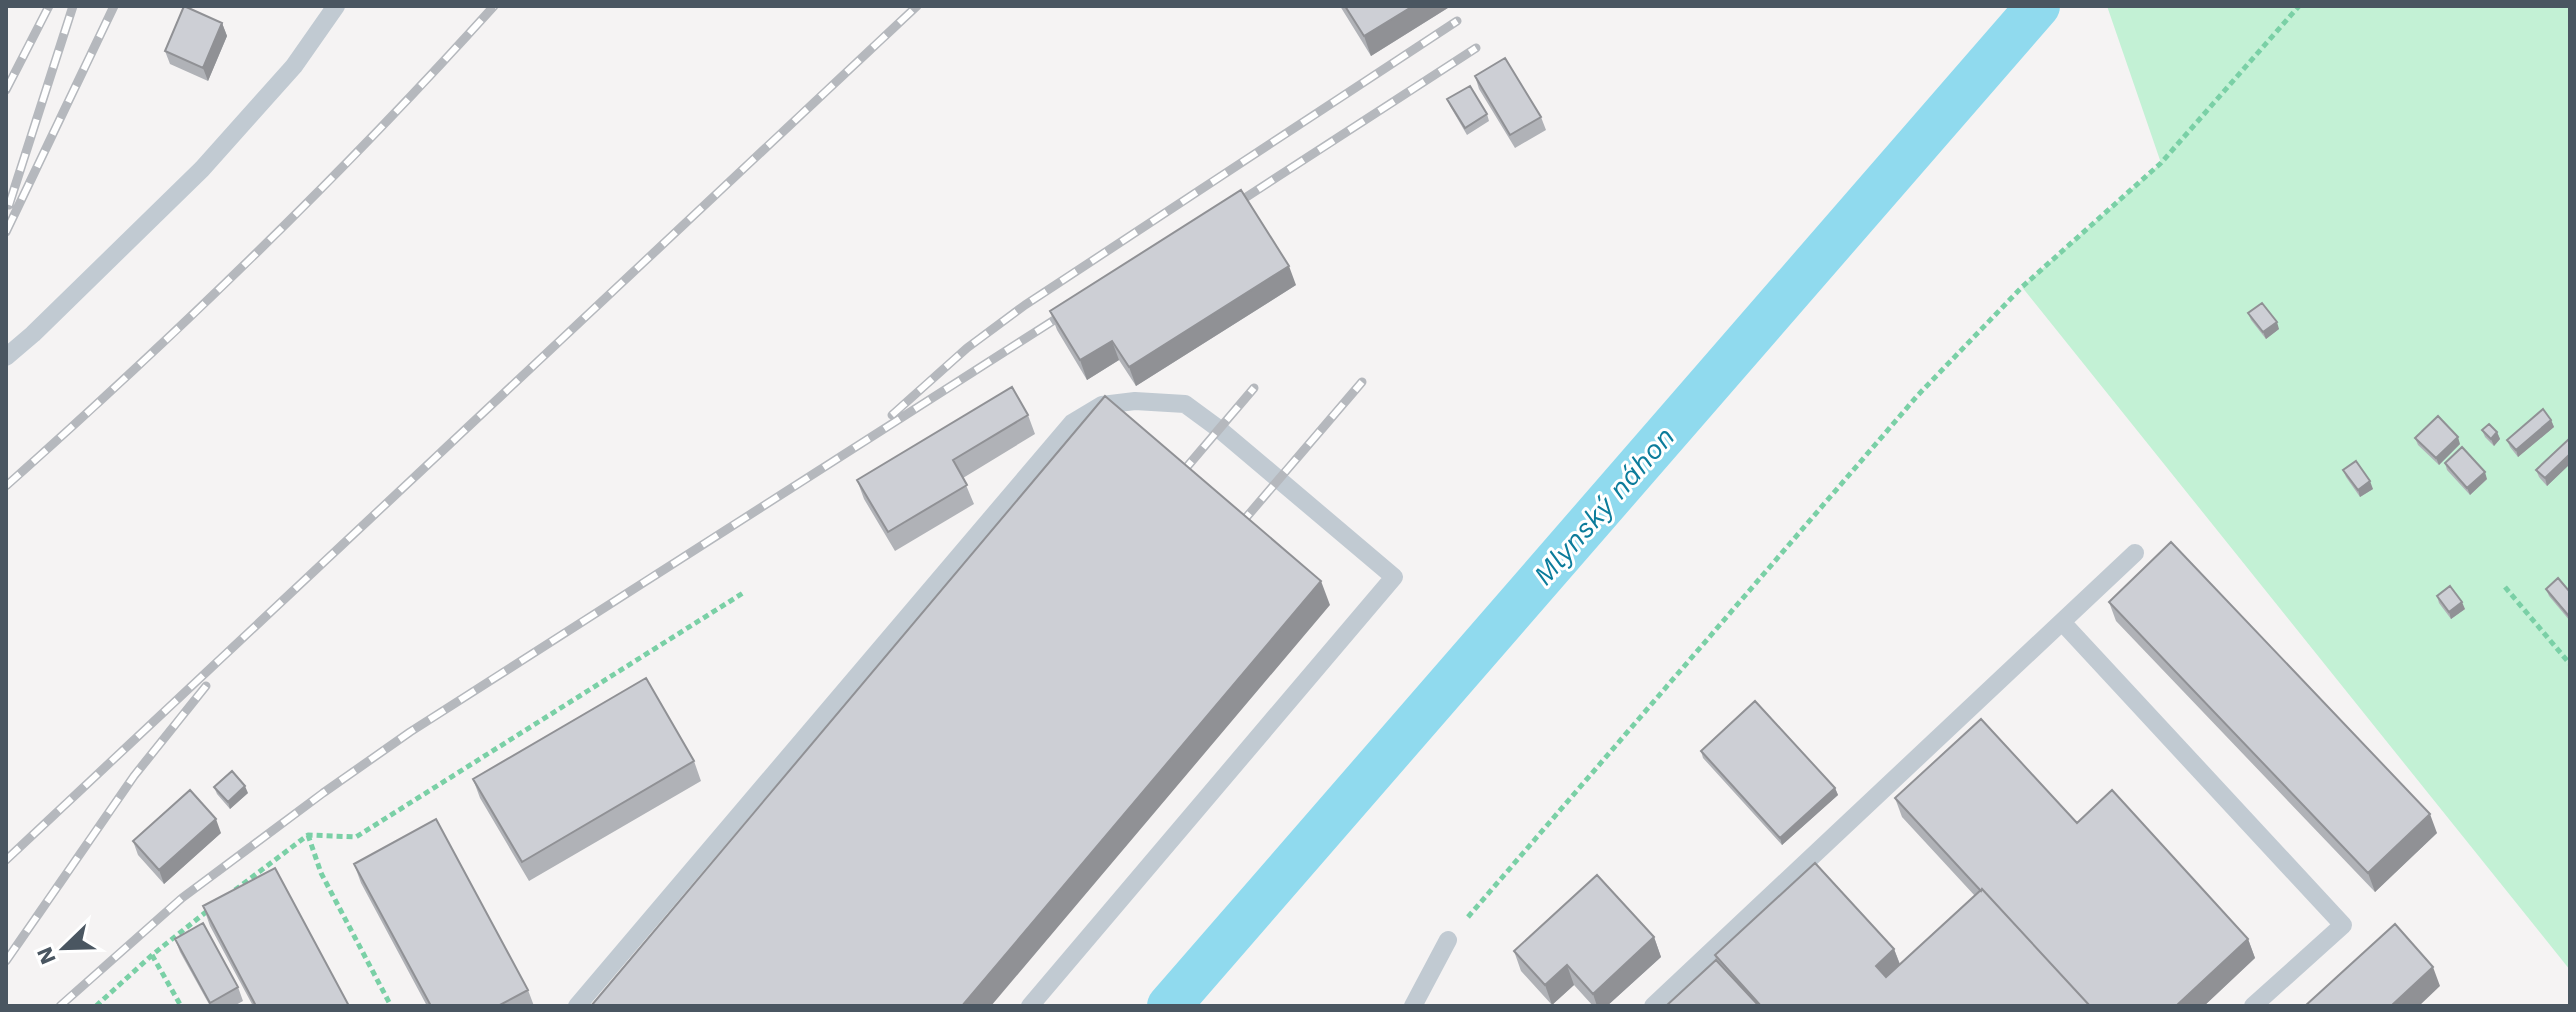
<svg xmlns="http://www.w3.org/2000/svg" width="2576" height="1012" font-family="'Work Sans',sans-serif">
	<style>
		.green { fill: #c3f1d5 }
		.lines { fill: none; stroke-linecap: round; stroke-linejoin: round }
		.canal { stroke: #90daee; stroke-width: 44 }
		.path { stroke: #7ad0a6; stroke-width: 5; stroke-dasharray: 6 4; stroke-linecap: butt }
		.lane { stroke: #c1cad2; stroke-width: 18 }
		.rail-casing { stroke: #b5b8bd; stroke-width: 9 }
		.rail { stroke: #fff; stroke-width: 6; stroke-dasharray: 18; stroke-linecap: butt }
		.wall { fill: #b0b2b7 }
		.shaded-wall { fill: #909195 }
		.building { fill: #cdcfd5; stroke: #909195; stroke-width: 2 }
		.labels { text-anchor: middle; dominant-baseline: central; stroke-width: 6; stroke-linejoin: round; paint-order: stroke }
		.water-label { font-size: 28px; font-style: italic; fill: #0c7c9b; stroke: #fff }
	</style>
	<rect width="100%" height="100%" fill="#f5f3f3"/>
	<path class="green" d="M2107,6H2570V970L2022,287L2161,163Z"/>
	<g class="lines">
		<path class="canal" d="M1169,1006L2038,6"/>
		<path class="path" d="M2505,587L2570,664
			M308,835L321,873L391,1006
			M235,890L308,835L356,837L743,593
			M1468,917L1918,395L2022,287L2161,163L2299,6
			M152,955L181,1006
			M96,1006L152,955L211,908"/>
		<path class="lane" d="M6,357L33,334L202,169L294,66L336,6
			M2062,622L2343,925L2253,1006
			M577,1006L1072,423L1102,405L1135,401L1185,404L1219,429L1394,577L1030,1006
			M1413,1006L1448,940
			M1653,1006L2135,553"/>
		<g class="rail-casing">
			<path id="rail" d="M6,90L49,6
				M9,205L73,6
				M1228,209L1476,48
				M6,232L114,6
				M892,415L967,348L1025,305L1457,21
				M1180,475L1254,388
				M6,486C177,334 341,176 494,6
				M1238,527L1362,382
				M6,860L917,6
				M6,961L134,776L206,686
				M60,1006L182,898L323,793L410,732L1073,308"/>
		</g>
		<use href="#rail" class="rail"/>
	</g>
	<path class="wall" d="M1340,6H1451L1371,56Z
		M222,23L227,36L208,81L170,64L165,51Z
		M1475,76L1541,117L1546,130L1515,148L1479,89Z
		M1447,99L1487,114L1489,121L1467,135L1450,106Z
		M1296,285L1136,386L1119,360L1087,380L1057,330L1050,311Z
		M2248,313L2279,329L2266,339L2251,320Z
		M1028,415L1035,434L963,478L974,504L895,551L864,499L857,480Z
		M2551,420L2554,427L2518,457L2510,447L2507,440Z
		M2482,430L2497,432L2500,439L2494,446L2485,437Z
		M2415,438L2460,444L2439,465L2418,445Z
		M2570,438V464L2547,486L2539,477L2536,470Z
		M2445,463L2487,479L2470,495L2447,470Z
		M2343,470L2373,489L2360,497L2346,477Z
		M2546,589L2570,592V621L2549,596Z
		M2437,596L2465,609L2451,619L2439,603Z
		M2109,602L2437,833L2375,892L2116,621Z
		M1701,751L1835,788L1838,795L1782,845L1703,758Z
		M694,761L701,781L529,881L480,798L473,779Z
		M214,787L248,793L230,809L217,794Z
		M1895,798L2077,823L2248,939L2255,958L2204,1006H1666L1716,960L1715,955L1894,949L1900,964L1975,896L1902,817Z
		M221,833L164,884L138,855L133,841Z
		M354,864L528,990L534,1006H427L361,883Z
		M203,906L349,1006H253L210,926Z
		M1654,937L1661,957L1607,1006H1593L1574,985L1552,1005L1521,971L1514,951Z
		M175,939L238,987L243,1001L234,1006H210L180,952Z"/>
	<path class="shaded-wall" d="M1413,6H1451L1371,56L1364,36Z
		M222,23L227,36L208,81L203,68Z
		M1289,266L1296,285L1136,386L1129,367Z
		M2277,322L2279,329L2266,339L2263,332Z
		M1112,341L1119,360L1087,380L1080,360Z
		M2551,420L2554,427L2518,457L2516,450Z
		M2497,432L2500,439L2494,446L2491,439Z
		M2458,437L2460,444L2439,465L2436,458Z
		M2570,454V464L2547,486L2545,478Z
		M2485,472L2487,479L2470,495L2467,488Z
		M2370,481L2373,489L2360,497L2358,490Z
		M1321,581L1330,605L991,1006H962Z
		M2462,602L2465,609L2451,619L2449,612Z
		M245,786L248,793L230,809L228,802Z
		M1835,788L1838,795L1782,845L1780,838Z
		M2430,814L2437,833L2375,892L2368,873Z
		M216,819L221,833L164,884L159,870Z
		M1654,937L1661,957L1607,1006H1597L1593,994Z
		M2248,939L2255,958L2204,1006H2176Z
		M1894,949L1903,973L1884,990L1876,966Z
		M1567,965L1574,985L1552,1005L1545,985Z
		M2433,967L2440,986L2419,1006H2391Z"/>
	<path class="building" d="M184,6L222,23L203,68L165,51Z
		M1345,6H1413L1364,36Z
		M1505,58L1541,117L1510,135L1475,76Z
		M1470,86L1487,114L1465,128L1447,99Z
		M1241,190L1289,266L1129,367L1112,341L1080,360L1050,311Z
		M2262,303L2277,322L2263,332L2248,313Z
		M1012,387L1028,415L953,460L967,485L888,532L857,480Z
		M1105,396L1321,581L962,1006H591Z
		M2543,409L2551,420L2516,450L2507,440Z
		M2438,416L2458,437L2436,458L2415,438Z
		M2489,424L2497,432L2491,439L2482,430Z
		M2570,438V454L2545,478L2536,470Z
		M2462,447L2485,472L2467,488L2445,463Z
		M2356,461L2370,481L2358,490L2343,470Z
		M2171,542L2430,814L2368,873L2109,602Z
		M2558,578L2570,592V613L2568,615L2546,589Z
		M2450,586L2462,602L2449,612L2437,596Z
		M646,678L694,761L522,862L473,779Z
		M1755,701L1835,788L1780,838L1701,751Z
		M1981,719L2077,823L2112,790L2248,939L2176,1006H2090L1982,889L1981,891L1895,798Z
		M232,771L245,786L228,802L214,787Z
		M190,790L216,819L159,870L133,841Z
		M436,819L528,990L498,1006H431L354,864Z
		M1815,863L1894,949L1876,966L1886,977L1982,889L2090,1006H1761L1715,955Z
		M275,868L349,1006H256L203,906Z
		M1597,875L1654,937L1593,994L1567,965L1545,985L1514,951Z
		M203,923L238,987L210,1003L175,939Z
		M2395,924L2433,967L2391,1006H2305Z
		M1716,960L1759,1006H1666Z"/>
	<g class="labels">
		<g class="water-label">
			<text transform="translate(1604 506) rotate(-49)">Mlynský náhon</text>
		</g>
	</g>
	<rect width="2576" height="1012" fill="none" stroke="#4a5661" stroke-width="16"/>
	<g transform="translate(64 948) rotate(247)" stroke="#ffffff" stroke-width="6" paint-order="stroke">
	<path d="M0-6L14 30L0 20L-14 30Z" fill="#4a5661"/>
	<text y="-12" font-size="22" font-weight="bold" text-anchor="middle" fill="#4a5661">N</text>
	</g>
</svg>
